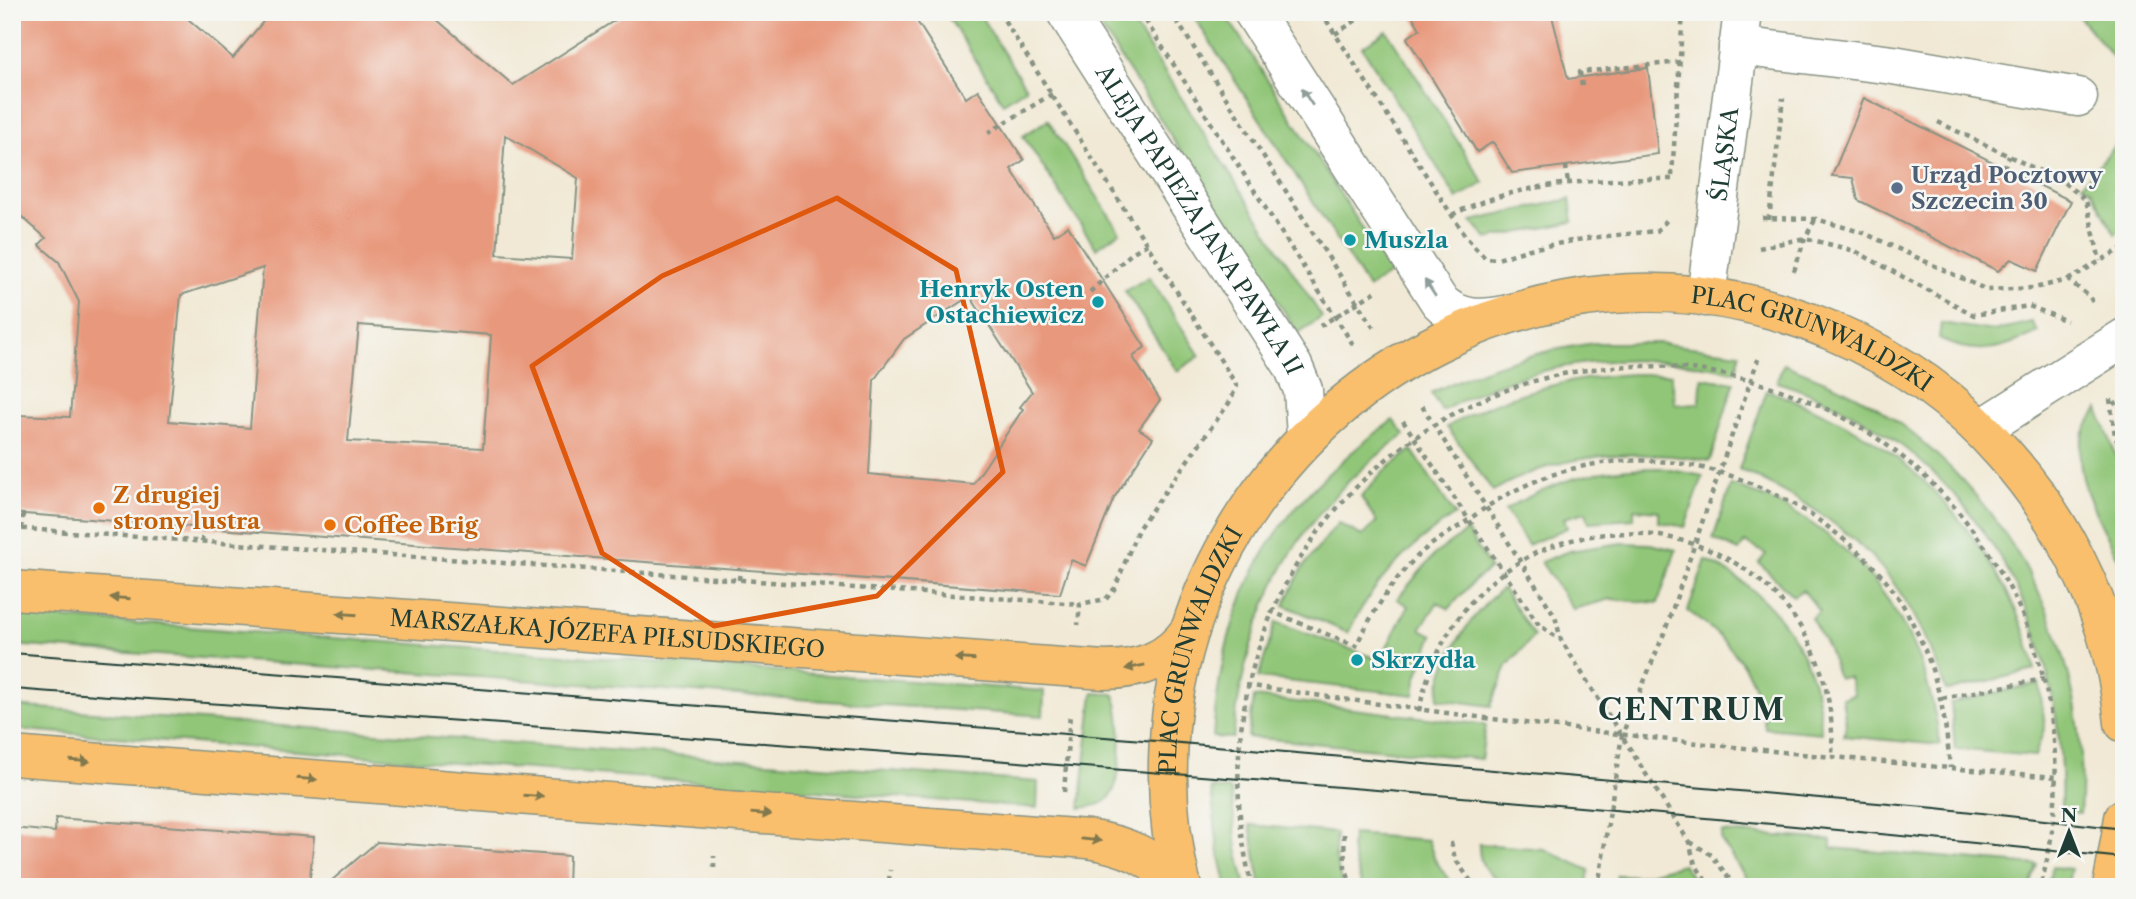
<svg xmlns="http://www.w3.org/2000/svg" width="2136" height="899" font-family="'Libre Caslon Text',serif">
	<style>
		.green { fill: #91c678; stroke: #588256; stroke-width: 2 }
		.building { fill: #e8987c; fill-rule: evenodd }
		.lines { fill: none; stroke-linecap: round; stroke-linejoin: round }
		.minor-casing { stroke: #889384; stroke-width: 41 }
		.major-casing { stroke: #889384; stroke-width: 41 }
		.path { stroke: #889384; stroke-width: 4.5; stroke-dasharray: 5 5; stroke-linecap: butt }
		.minor { stroke: #fff; stroke-width: 38 }
		.major { stroke: #f9bf6d; stroke-width: 38 }
		.tram { stroke: #1f3d34; stroke-width: 2 }
		.oneway { fill: #8f9e9a }
		.oneway2 { fill: #81784e }
		.marked { fill: none; stroke: #de580e; stroke-width: 5; stroke-linejoin: round }
		.service-dot { fill: #5c6f8a; stroke: #f6f6f2; stroke-width: 2.5 }
		.culture-dot { fill: #0f9aa8; stroke: #f6f6f2; stroke-width: 2.5 }
		.food-dot { fill: #e8710a; stroke: #f6f6f2; stroke-width: 2.5 }
		.labels { text-anchor: middle; dominant-baseline: central; stroke-width: 5; stroke-linejoin: round; paint-order: stroke }
		.street-label { font-size: 23px; fill: #1f3d34; stroke: #f6f6f2 }
		.service-label { font-size: 23px; font-weight: bold; fill: #4e5e75; stroke: #f6f6f2; text-anchor: start }
		.culture-label { font-size: 23px; font-weight: bold; fill: #0d838f; stroke: #f6f6f2; text-anchor: start }
		.food-label { font-size: 23px; font-weight: bold; fill: #c56008; stroke: #f6f6f2; text-anchor: start }
		.district-label { font-size: 30px; font-weight: bold; letter-spacing: 2px; fill: #1f3d34; stroke: #f6f6f2 }
	</style>
	<rect width="100%" height="100%" fill="#f6f6f2"/>
	<filter id="ink" filterUnits="userSpaceOnUse"><feTurbulence type="fractalNoise" baseFrequency=".0143" numOctaves="2"/><feDisplacementMap in="SourceGraphic" scale="14" xChannelSelector="R" yChannelSelector="G"/><feConvolveMatrix kernelMatrix="1 2 1 2 8 2 1 2 1" color-interpolation-filters="sRGB"/></filter>
	<filter id="wash" filterUnits="userSpaceOnUse"><feTurbulence type="fractalNoise" baseFrequency=".00686" numOctaves="4" result="noise"/><feDisplacementMap in="SourceGraphic" scale="28" xChannelSelector="R" yChannelSelector="G"/><feGaussianBlur stdDeviation="1.57" result="paint"/><feColorMatrix in="noise" values="0 0 0 0 0 0 0 0 0 0 0 0 0 0 0 0 0 1.4 0 .05"/><feComposite in="paint" operator="in"/></filter>
	<g filter="url(#wash)">
		<rect width="100%" height="100%" fill="#f1e9d5"/>
		<path class="green" d="M945,12H978L1026,88L1003,103Z
			M1091,12H1126L1322,317L1298,333Z
			M1191,12H1224L1391,273L1368,288Z
			M2075,12H2124V70Z
			M1387,31L1484,183L1457,199L1362,47Z
			M1048,120L1120,232L1096,248L1023,136Z
			M2124,136V229L2115,234L2091,189L2082,184Z
			M1570,199L1573,222L1487,239L1472,221Z
			M1149,277L1200,356L1177,371L1125,291Z
			M2032,322L2038,332C2003,349 1977,357 1939,339L1941,323L1993,331Z
			M1595,343H1658L1740,353L1736,372C1634,349 1533,359 1442,411L1431,393C1485,366 1536,351 1595,343Z
			M1783,364C1818,378 1857,392 1888,415C2016,507 2093,654 2080,813L2061,811C2069,619 1967,440 1777,382Z
			M1634,374H1671L1675,404H1699L1702,378L1734,383L1710,461C1634,449 1561,451 1493,491L1447,427C1505,392 1568,378 1634,374Z
			M1767,390C1806,405 1843,420 1878,444C1951,494 2017,583 2035,670L1946,691C1909,573 1849,520 1739,469Z
			M2098,409L2124,476V572C2108,531 2071,484 2082,438C2084,428 2093,418 2098,409Z
			M1393,420L1405,435C1296,511 1247,608 1233,738L1213,737C1224,588 1274,507 1393,420Z
			M1412,450L1455,515C1409,545 1372,582 1348,633L1284,605L1303,567L1338,523L1362,536L1377,522L1361,497L1383,472Z
			M1660,468L1703,476L1685,527L1659,522V511L1634,509V519L1589,522L1586,512L1564,518L1567,528L1528,545L1505,510C1558,478 1599,468 1660,468Z
			M1731,485C1853,524 1925,621 1940,745L1844,736L1846,723L1842,698L1854,695L1849,677L1838,678L1828,648L1811,618L1820,611L1803,590L1793,596L1759,563L1766,554L1745,542L1739,551L1713,539Z
			M1467,531L1490,568L1472,583L1449,609L1438,602L1420,629L1433,635L1416,680L1414,695L1258,678L1276,622L1380,660L1408,606L1397,599L1435,554Z
			M1622,543L1650,544L1676,550L1658,603L1611,599L1573,609L1541,562L1569,551Z
			M1706,560C1773,592 1821,658 1821,733L1765,728C1759,675 1731,641 1688,611Z
			M1502,588L1534,636L1507,666L1491,706L1438,699C1442,656 1470,616 1502,588Z
			M12,614L1044,691L1043,716L12,645Z
			M2039,683L2045,726L2035,756L1955,749L1951,703Z
			M1093,693L1114,694C1123,715 1125,786 1106,801C1099,806 1088,807 1080,808Z
			M1254,697L1486,725L1481,759L1248,737Z
			M12,706L1038,782L1037,808L12,729Z
			M1211,788L1231,790L1237,849L1246,887H1227L1218,849Z
			M1250,825L1336,833L1335,855L1342,885L1261,887Z
			M1722,832L1831,840V848L2037,865L2030,887H1965L1923,882L1920,887H1752L1721,840Z
			M1352,834L1428,840L1435,860L1454,887H1362L1351,849Z
			M1479,844L1544,849L1589,870L1586,887C1548,887 1477,899 1479,844Z
			M1683,864L1698,887H1615L1617,875L1638,876Z
			M2052,867L2071,869L2067,887H2047Z"/>
		<g id="blocks">
			<path class="building" d="M12,12H180L233,58L271,12H428L513,85L628,12H911L966,98L978,90L1024,160L1011,169L1054,235L1068,226L1145,347L1133,357L1160,400L1139,429L1153,438L1114,498L1086,566L1071,560L1060,594L12,513V418L17,419V415L70,417L79,302L59,262L39,245L46,238L12,208ZM505,135L578,178L572,259L497,254ZM263,268L250,428L169,421L181,295ZM970,296L1032,392L1020,407L1023,409L973,484L869,474L874,380L904,339ZM359,325L491,335L483,448L348,441Z
				M1410,12H1551L1568,79L1648,68L1658,154L1512,173L1493,142L1477,152L1407,38L1420,29Z
				M1864,98L2071,201L2037,271L2011,259L1998,271L1858,200L1853,178L1832,176Z
				M56,818L314,837L309,887H12V828L55,832Z
				M377,842L569,856L568,887H324Z"/>
		</g>
	</g>
	<g filter="url(#ink)">
		<use href="#blocks" fill-opacity="0" stroke="#889384" stroke-width="2"/>
		<g class="lines">
			<g class="minor-casing">
				<g id="minor">
					<path id="s1" d="M1066,12L1293,366L1303,390L1306,436"/>
					<path d="M1253,12L1439,301C1459,321 1483,320 1509,314"/>
					<path d="M1738,46L1893,65L2078,97"/>
					<path id="s2" d="M1706,297L1743,12"/>
					<path d="M1981,429L2124,338"/>
				</g>
			</g>
			<g class="major-casing">
				<g id="major">
					<path id="s3" d="M12,590L1104,670C1140,670 1169,661 1190,630"/>
					<path d="M12,756L1088,839C1124,845 1155,856 1177,887"/>
					<path id="s4" d="M1182,887C1089,509 1472,178 1832,331C1898,359 1957,400 2004,454C2070,528 2115,624 2124,723"/>
					<path d="M2112,887L2124,818"/>
				</g>
			</g>
			<path class="path" d="M999,12L1237,386L1229,403L1138,529L1115,588L1106,599L1080,604L1078,625
				M1140,12L1354,346
				M1171,12L1375,330
				M1321,12L1464,234L1485,258L1498,259L1530,249L1588,238L1657,231L1668,219
				M1335,34L1369,12
				M1582,86L1580,72L1680,62
				M1938,122L2063,182L2086,200L2100,261
				M988,133L1052,94
				M1566,166L1568,184
				M2004,168L2009,156
				M1672,176L1683,12
				M1452,215C1518,181 1599,179 1672,179
				M1762,218L1816,219L1864,233L1987,290L2034,288L2068,280L2090,297L2093,303
				M1769,220L1783,98
				M1759,248L1805,238L1855,251L1974,315L2029,306L2067,321
				M1794,271L1805,238L1815,220
				M2068,280L2124,247
				M1090,292L1133,252L1149,243
				M1320,326L1378,290
				M2110,399L2115,436L2124,457
				M2113,404L2124,399
				M1422,406L1555,616L1561,640L1689,842L1695,864L1710,887
				M1403,421L1539,625L1561,640
				M12,528L1080,604
				M21,529L23,514
				M202,542L203,527
				M739,580L740,568
				M1270,611L1356,646C1372,613 1395,576 1423,551C1437,539 1455,530 1471,518C1581,436 1714,445 1824,524C1854,546 1886,575 1904,607C1935,662 1945,707 1950,768
				M1246,685C1515,725 1785,755 2056,777
				M1942,698L2044,679
				M1419,711C1473,447 1844,489 1832,758
				M1064,792L1070,714
				M1344,834L1345,868L1352,887
				M1451,842L1455,859L1475,887
				M1690,842L1712,855L1735,887
				M714,868V856
				M889,881L890,870
				M1252,887C1167,546 1494,259 1818,405C1909,446 1981,522 2021,612C2058,697 2067,797 2040,887
				M1598,887L1622,735L1665,631L1758,359"/>
			<use href="#minor" class="minor"/>
			<use href="#major" class="major"/>
			<path class="tram" d="M12,653L1169,742L1936,808L2124,829
				M12,689C716,740 1421,786 2124,858"/>
		</g>
		<defs><path id="oneway-solid" d="M-6-.8H1V-3.2L6.5 0L1 3.2V.8H-6Z" transform="scale(1.75)"/></defs>
		<g class="oneway">
			<use href="#oneway-solid" transform="translate(1307 97) rotate(-123)"/>
			<use href="#oneway-solid" transform="translate(1430 288) rotate(-123)"/>
		</g>
		<g class="oneway2">
			<use href="#oneway-solid" transform="translate(120 598) rotate(-176)"/>
			<use href="#oneway-solid" transform="translate(347 614) rotate(-176)"/>
			<use href="#oneway-solid" transform="translate(965 659) rotate(-176)"/>
			<use href="#oneway-solid" transform="translate(1135 667) rotate(169)"/>
			<use href="#oneway-solid" transform="translate(80 761) rotate(4)"/>
			<use href="#oneway-solid" transform="translate(307 779) rotate(4)"/>
			<use href="#oneway-solid" transform="translate(534 796) rotate(4)"/>
			<use href="#oneway-solid" transform="translate(761 814) rotate(5)"/>
			<use href="#oneway-solid" transform="translate(1091 840) rotate(6)"/>
		</g>
	</g>
	<path class="marked" d="M837,198L956,270L1003,472L877,596L714,626L602,553L532,366L662,276Z"/>
	<circle class="service-dot" cx="1897" cy="188" r="7"/>
	<g class="culture-dot">
		<circle cx="1350" cy="240" r="7"/>
		<circle cx="1098" cy="302" r="7"/>
		<circle cx="1357" cy="660" r="7"/>
	</g>
	<g class="food-dot">
		<circle cx="99" cy="508" r="7"/>
		<circle cx="330" cy="525" r="7"/>
	</g>
	<g class="labels">
		<g class="street-label">
			<text stroke="none"><textPath href="#s2" startOffset="144">ŚLĄSKA</textPath></text>
			<text stroke="none"><textPath href="#s1" startOffset="247">ALEJA PAPIEŻA JANA PAWŁA II</textPath></text>
			<text stroke="none"><textPath href="#s4" startOffset="1040">PLAC GRUNWALDZKI</textPath></text>
			<text stroke="none"><textPath href="#s3" startOffset="597">MARSZAŁKA JÓZEFA PIŁSUDSKIEGO</textPath></text>
			<text stroke="none"><textPath href="#s4" startOffset="243">PLAC GRUNWALDZKI</textPath></text>
		</g>
		<g class="service-label">
			<text x="1911" y="175">Urząd Pocztowy<tspan x="1911" dy="26">Szczecin 30</tspan></text>
		</g>
		<g class="culture-label">
			<text x="1364" y="240">Muszla</text>
			<text x="1084" y="289" text-anchor="end">Henryk Osten<tspan x="1084" dy="26">Ostachiewicz</tspan></text>
			<text x="1371" y="660">Skrzydła</text>
		</g>
		<g class="food-label">
			<text x="113" y="495">Z drugiej<tspan x="113" dy="26">strony lustra</tspan></text>
			<text x="344" y="525">Coffee Brig</text>
		</g>
		<g class="district-label">
			<text x="1692" y="709">CENTRUM</text>
		</g>
	</g>
	<rect width="2136" height="899" fill="none" stroke="#f6f6f2" stroke-width="42"/>
	<g transform="translate(2069 832)" stroke="#f6f6f2" stroke-width="5" paint-order="stroke">
	<path d="M0-5L12 26L0 18L-12 26Z" fill="#1f3d34"/>
	<text y="-10" font-size="19" font-weight="bold" text-anchor="middle" fill="#1f3d34">N</text>
	</g>
</svg>
